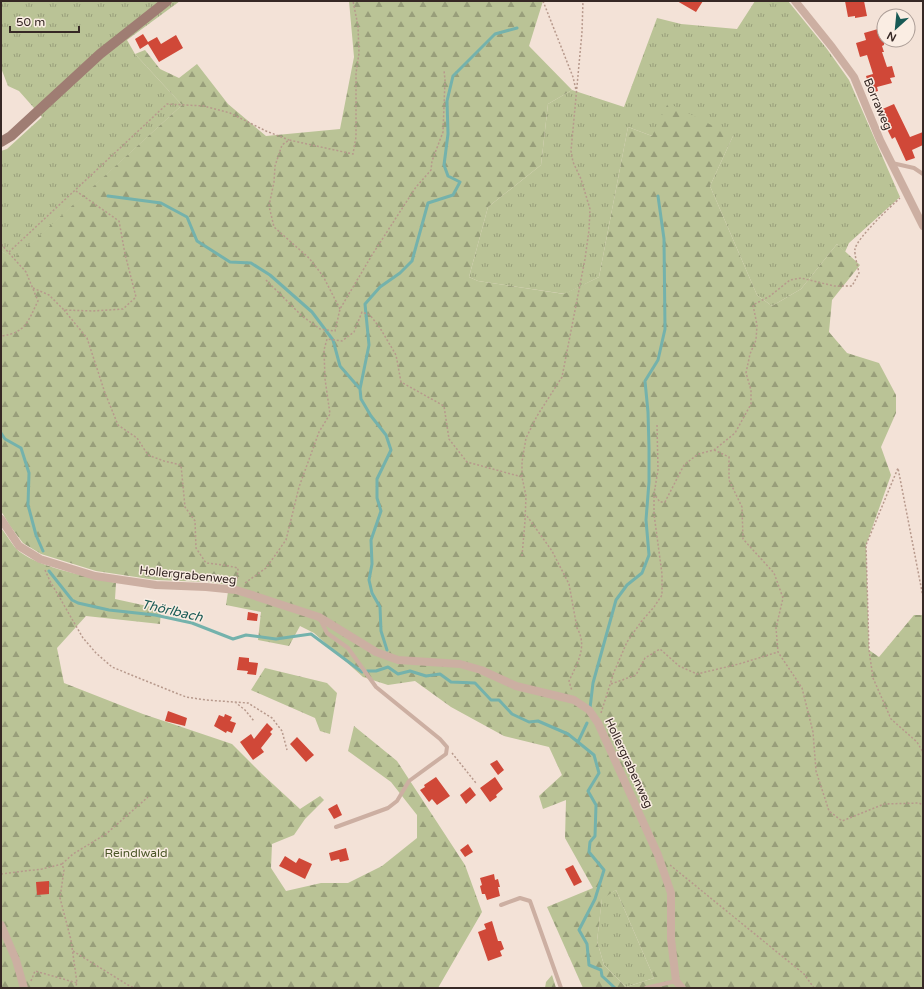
<svg xmlns="http://www.w3.org/2000/svg" width="924" height="989" font-family="'Varela Round',sans-serif">
	<style>
		.grass { fill: url(#grass-tufts) }
		.forest { fill: url(#forest-firs); fill-rule: evenodd }
		.lines { fill: none; stroke-linecap: round; stroke-linejoin: round }
		.stream { stroke: #74b2ac; stroke-width: 3 }
		.building { fill: #d04838 }
		.path { stroke: #b7998c; stroke-width: 1.5; stroke-dasharray: 2 2; stroke-linecap: butt }
		.lane { stroke: #ccafa2; stroke-width: 4 }
		.street { stroke: #ccafa2; stroke-width: 8 }
		.secondary { stroke: #9f7d73; stroke-width: 10 }
		.labels { text-anchor: middle; dominant-baseline: central; stroke-width: 3; stroke-linejoin: round; paint-order: stroke }
		.street-label { font-size: 12px; fill: #362825; stroke: #faede3 }
		.park-label { font-size: 12px; fill: #4b5627; stroke: #faede3 }
		.water-label { font-size: 13px; font-style: italic; fill: #185a55; stroke: #faede3 }
	</style>
	<defs>
		<pattern id="grass-tufts" width="24" height="20" patternUnits="userSpaceOnUse"><rect width="24" height="20" fill="#bac396"/><path d="M3 7l-1-3M5 7V3M7 7l1-3M15 17l-1-3M17 17v-4M19 17l1-3" fill="none" stroke="#989e7a"/></pattern>
		<pattern id="forest-firs" width="22" height="20" patternUnits="userSpaceOnUse"><rect width="22" height="20" fill="#bac396"/><path d="M5 1l3.5 6h-7zM16 11l3.5 6h-7z" fill="#989e7a"/></pattern>
	</defs>
	<rect width="100%" height="100%" fill="#f3e2d7"/>
	<path class="grass" d="M1,1H180L127,40L135,54L182,105L15,259L1,251V151L7,149L42,117L19,91L8,86L1,68Z
		M755,1H788L827,49L849,80L900,197L849,243L845,252L837,244L801,289L772,306L757,295L710,186L733,136H652L628,127L599,277L565,294L478,281L469,277L488,207L541,165L548,104L572,90L624,107L657,18L681,24L737,29Z
		M616,890L654,978L626,987L604,965L597,941L602,898Z"/>
	<path class="forest" d="M349,1H543L529,46L572,90L548,104L541,165L488,207L469,277L478,281L564,294L599,277L628,127L652,136L668,103L733,136L710,186L757,295L772,306L801,289L837,244L860,265L832,300L829,332L847,353L879,363L896,395V413L881,447L891,475L866,545L869,650L879,657L914,615H923V988H583L547,907L593,888L565,838L566,800L543,809L539,796L562,775L549,747L504,736L451,707L415,681L388,685L363,677L314,633L300,626L289,646L258,640L261,612L226,605L229,585L207,582L156,580L96,571L41,554L23,543L10,526L1,511V251L15,258L182,105L135,54L145,50L160,69L179,78L197,64L228,104L266,136L340,129L354,57ZM616,890L654,978L626,987L604,965L597,941L602,899Z
		M1,528C7,535 13,547 20,552C43,569 88,576 116,583L115,599L161,609L160,624L86,616L57,648L64,683L143,714L232,744L262,774L300,809L320,796L324,800L305,819L294,835L272,844L271,868L286,891L321,883H348L382,866L417,838V815L391,782L348,751L354,726L397,761L465,865L482,912L438,988H1Z
		M265,668L327,683L337,693L330,734L320,731L315,718L251,690Z
		M552,975L556,988H545L546,982Z"/>
	<g class="lines">
		<path class="stream" d="M108,196L161,203L187,217L197,241L230,262L251,263L270,275L312,312L333,340L340,366L360,389
			M1,433L5,439L21,448L29,473L28,505L36,535L43,551
			M49,571L72,600L78,603L109,610L155,615L192,623L233,639L246,635L276,639L311,634L362,672
			M387,650L381,631L380,607L372,593L369,580L372,564L371,540L381,511L377,498V479L391,450L386,435L371,416L361,399L360,389L369,345L365,304L380,287L400,273L412,261L428,203L453,195L460,182L448,176L444,165L448,134L447,101L453,76L495,34L517,28
			M367,671H376L388,667L398,674L410,671L426,676L440,674L451,682L475,683L491,700H499L512,714L529,722L538,721L568,734L594,755L599,773L588,791L596,805L595,836L590,842L589,852L604,870L595,899L579,930L587,944L589,965L601,970L602,976L615,988
			M590,708L593,683L616,600L627,585L642,573L649,555L646,520L649,482V448L648,412L645,381L658,360L665,329L664,239L658,196
			M578,742L587,723"/>
	</g>
	<path class="building" d="M677,1H703L696,12Z
		M845,1H864L867,16L855,18V16L848,17Z
		M878,29L880,33L884,32V45L882,46L884,52H882L887,67L892,66L895,77L890,78L892,83L877,87L878,91L871,93L866,76L873,74L867,55L860,57L856,43L866,40L864,33Z
		M143,34L148,42L157,37L161,44L176,35L183,48L159,62L148,44L140,49L135,39Z
		M894,104L910,137L923,132V145L912,150L915,158L906,161L895,137L892,139L878,111Z
		M248,612L258,614L257,621L247,620Z
		M239,657L249,658V662L258,663L256,675L247,674L248,671L237,670Z
		M168,711L187,718L185,726L165,721Z
		M225,714L232,717L230,721L236,723L232,733L227,731L226,733L214,726L219,715L224,717Z
		M267,723L273,729L270,732L272,734L261,748L264,752L253,760L240,742L251,734L254,739Z
		M297,737L314,755L306,762L290,744Z
		M497,760L504,770L498,775L490,764Z
		M436,777L450,796L437,805L432,799L429,802L420,790L425,787L424,785Z
		M495,777L503,789L496,795L497,797L490,802L480,788Z
		M470,787L476,795L466,804L460,795Z
		M337,804L342,815L334,819L328,809Z
		M468,844L473,852L465,857L460,850Z
		M346,848L349,860L340,862L339,859L331,861L329,853Z
		M285,856L296,863L299,858L312,864L305,879L279,866Z
		M573,865L582,882L574,886L565,869Z
		M494,874L495,880L498,879L500,887H498L500,896L487,900L485,894H482L480,886L482,885L480,878Z
		M49,881V894L37,895L36,882Z
		M492,921L498,941H501L504,949L500,951L502,956L488,961L478,932L486,929L484,924Z"/>
	<g class="lines">
		<path class="path" d="M543,1L573,77L576,90
			M1,244L26,272L38,301C28,321 26,333 1,336
			M9,252L167,104L204,106L230,113L266,131L289,140
			M266,280L302,316L320,329L335,331L340,309L372,255L416,187L431,170L432,161L443,132L445,80L444,70
			M33,288L49,295L64,310L93,311L123,309L136,297L125,254L119,221L76,191
			M340,309L323,276L309,258L274,227L269,206L274,182L275,166L282,145L289,140L353,154L356,137V73L359,53L358,26L353,1
			M64,310L87,338L105,393L118,425L137,438L148,455L164,461L181,465L185,507L195,521L196,548L206,563L224,565L238,568L237,581
			M657,425L658,470L654,494L660,502H665L684,465L698,454L714,450L735,433L751,404V390L746,373L750,354L756,340L757,325L753,305L770,296L790,280L801,278L834,286H852L859,273C858,267 854,254 855,249C857,238 891,206 900,198
			M714,450L729,457V480L742,507L743,539L774,573L783,598L776,628L778,652L802,688L813,732L816,771L829,811L842,821L884,804L919,803L923,805
			M527,516L552,551L569,584L577,628C588,646 577,664 569,681L572,691
			M522,556L525,521L526,496L522,477V462L526,438L537,416L562,377L585,259L589,230L590,209L581,179L573,162L571,151L582,32L583,1
			M45,570L50,581L83,638L96,653L112,667L146,681L186,697L206,700L248,703L272,718L282,731L287,750
			M245,583L266,568L286,540L299,487L319,432L330,414L325,379L324,350L327,339L342,341L354,332L362,312L370,315L380,328L396,355L401,382L444,406L449,439L467,462L522,477
			M923,597L898,468L866,545L869,650L873,678L891,719L917,742L923,752
			M611,684L636,675L645,658L660,649L679,666L697,674L739,664L778,652
			M235,702L245,710L254,721
			M601,713L614,672L627,642L641,622L654,607L662,595V574L654,514V494
			M452,753L476,783
			M62,864L73,854L106,834L148,797
			M670,865L804,974L814,988
			M1,874L42,869L62,864L64,870L60,898L71,940L77,983L75,988
			M73,951L128,985L135,988
			M31,981L35,971L77,983"/>
		<path class="lane" d="M892,163L914,168L923,174
			M320,619L327,633L348,648L376,687L440,739L447,747L446,754L409,781L397,801L388,808L336,827
			M501,905L520,898L530,901L561,988
			M646,988L676,981"/>
		<path class="street" d="M795,1L832,47L854,77L880,140L923,226
			M1,519L19,546L40,559L95,576L156,585L206,587L236,590L255,596L319,617L376,652L398,660L460,664L481,670L516,686L574,700L589,710L598,723L658,855L671,893V939L676,981L682,988
			M1,925L16,960L24,988"/>
		<path class="secondary" d="M1,142L11,136L100,54L167,1"/>
	</g>
	<g class="labels">
		<g class="street-label">
			<text transform="translate(878 104) rotate(67)">Borraweg</text>
			<text transform="translate(188 575) rotate(6)">Hollergrabenweg</text>
			<text transform="translate(629 763) rotate(65)">Hollergrabenweg</text>
		</g>
		<g class="park-label">
			<text x="136" y="853">Reindlwald</text>
		</g>
		<g class="water-label">
			<text transform="translate(172 611) rotate(13)">Thörlbach</text>
		</g>
	</g>
	<rect width="924" height="989" fill="none" stroke="#362825" stroke-width="4"/>
	<g transform="translate(896 28) rotate(207)"><circle r="19" fill="#faede3" stroke="#ac9e97"/>
	<path d="M0-3L7 15L0 10L-7 15Z" fill="#185a55"/>
	<text y="-6" font-size="11" font-weight="bold" text-anchor="middle" fill="#362825">N</text>
	</g>
	<path d="M10 26v6h69v-6" fill="none" stroke="#362825" stroke-width="2"/>
	<text x="16" y="26" font-size="12" fill="#362825" stroke="#faede3" stroke-width="3" paint-order="stroke">50 m</text>
</svg>
